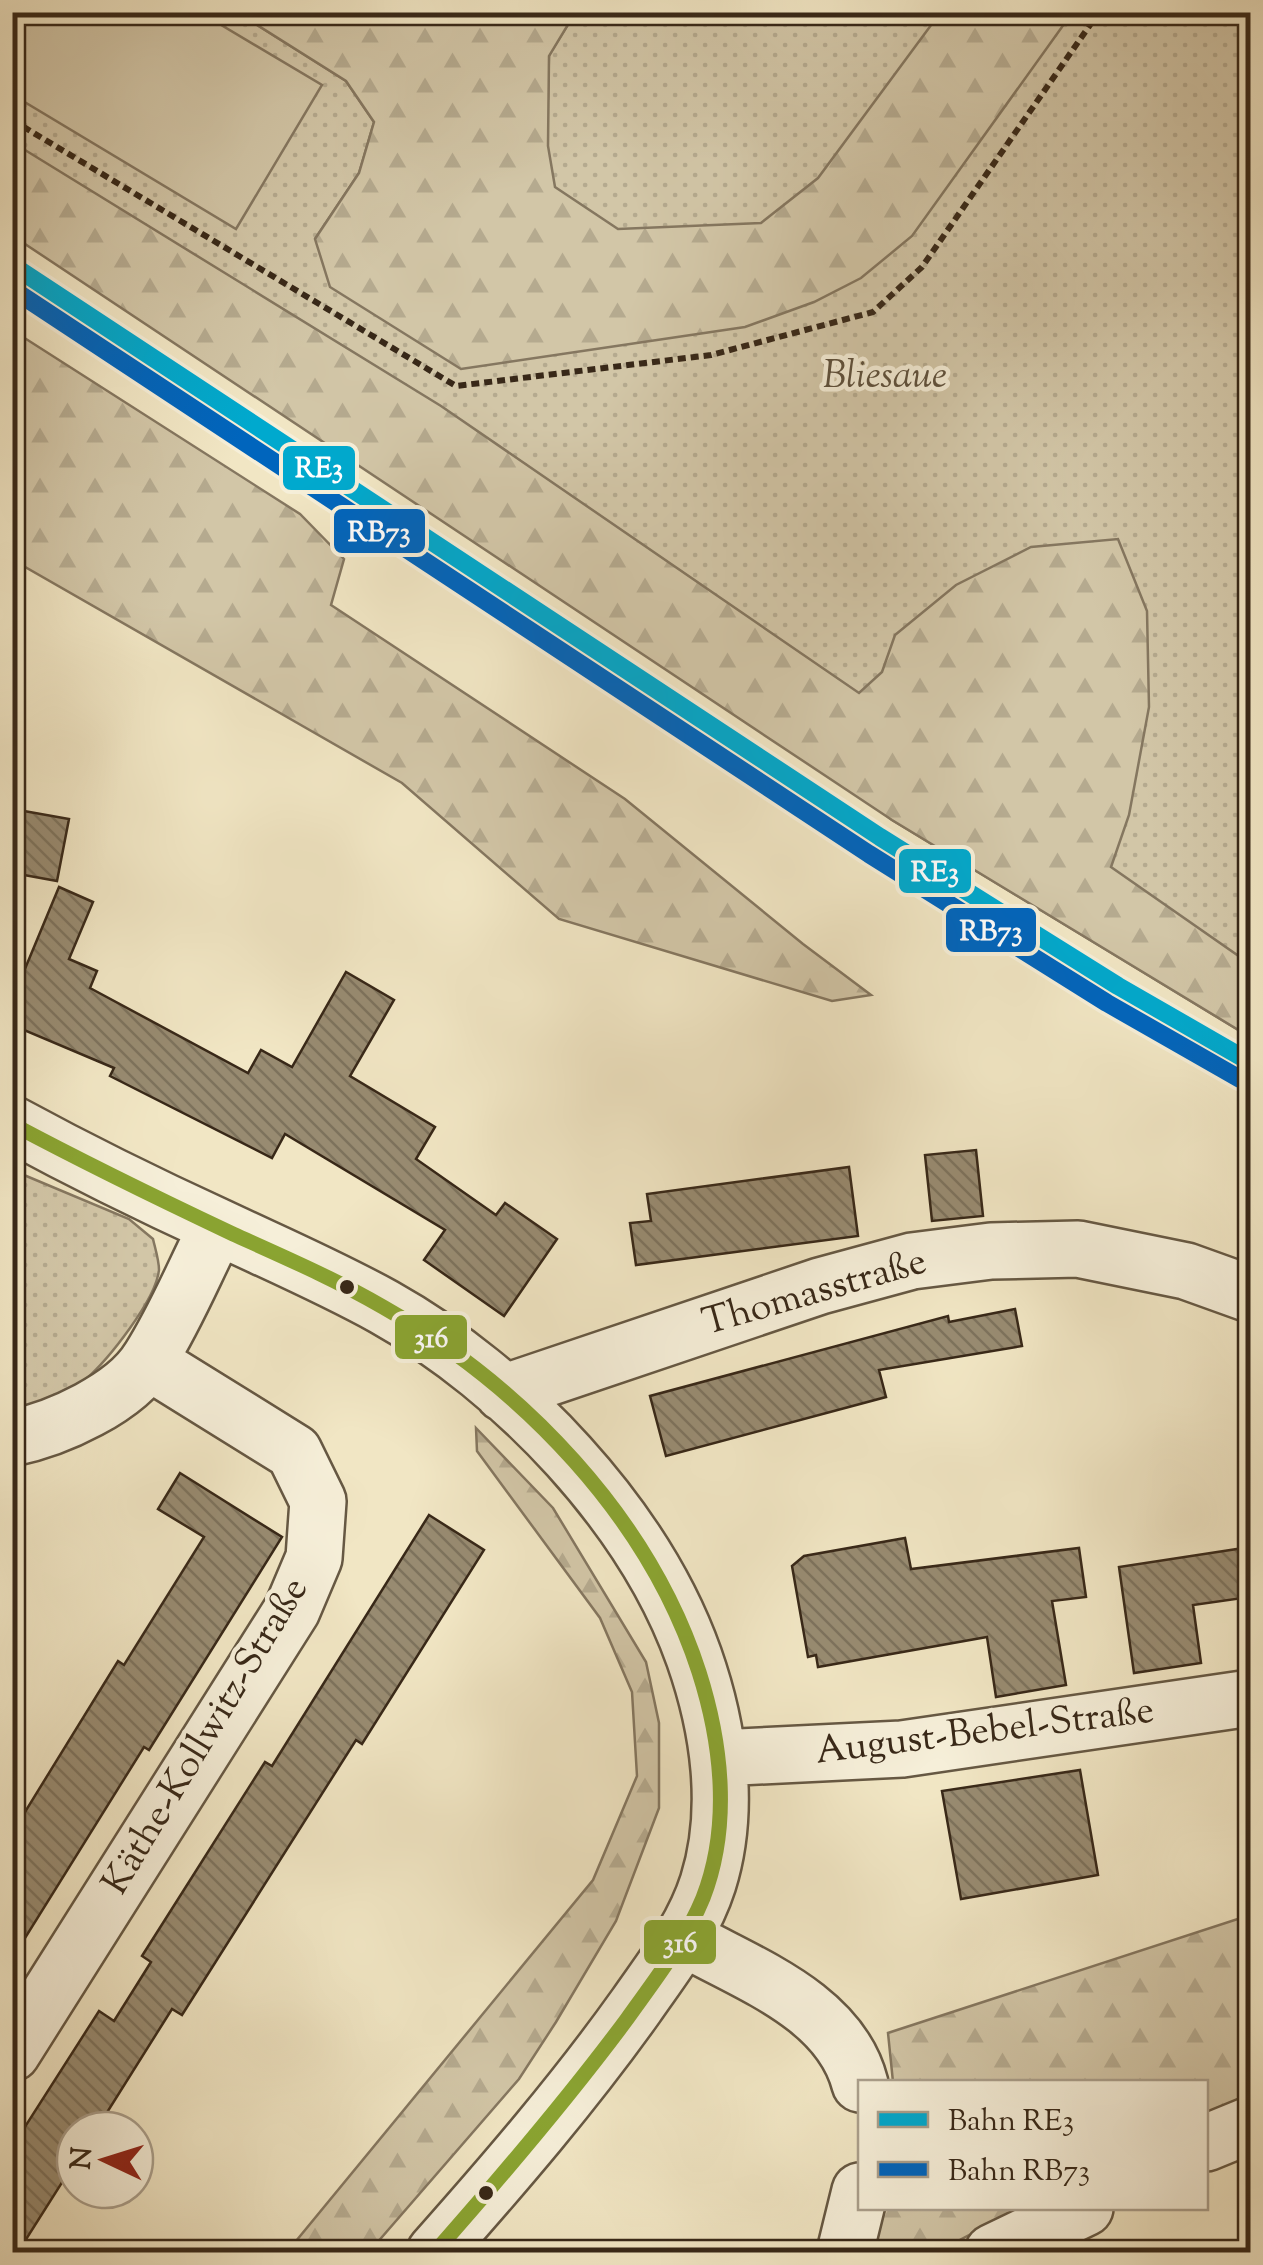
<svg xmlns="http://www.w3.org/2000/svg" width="1263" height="2265" font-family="'Sorts Mill Goudy',serif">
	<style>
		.grass { fill: url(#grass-dots); stroke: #857760; stroke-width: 2.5 }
		.forest { fill: url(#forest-firs); stroke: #857760; stroke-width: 2.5 }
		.pitch { fill: #d2c6a7; stroke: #857760; stroke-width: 2.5 }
		.building { fill: url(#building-back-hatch); stroke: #382818; stroke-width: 2.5 }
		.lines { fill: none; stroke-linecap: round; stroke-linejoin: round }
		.minor-casing { stroke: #665843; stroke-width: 60 }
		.path { stroke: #382818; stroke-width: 6; stroke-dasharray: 8 5; stroke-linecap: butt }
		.minor { stroke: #f6efd9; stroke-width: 55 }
		.bus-1-casing { stroke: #f6efd9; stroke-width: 22 }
		.bus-1 { stroke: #8aa431; stroke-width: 15 }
		.rail-1-casing { stroke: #f6efd9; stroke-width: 25 }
		.rail-2-casing { stroke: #f6efd9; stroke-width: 25 }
		.rail-1 { stroke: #00a9ce; stroke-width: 18 }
		.rail-2 { stroke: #0065bd; stroke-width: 18 }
		.bus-dot { fill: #382818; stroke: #f6efd9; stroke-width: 4 }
		.labels { text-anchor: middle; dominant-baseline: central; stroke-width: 9; stroke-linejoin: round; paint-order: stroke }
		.park-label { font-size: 38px; font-style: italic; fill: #5e503c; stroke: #f6efd9 }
		.street-label { font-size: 38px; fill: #382818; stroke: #f6efd9 }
		.line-badge { stroke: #f6efd9; stroke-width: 4 }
		.badge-label { font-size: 28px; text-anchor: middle; font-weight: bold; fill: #fff }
	</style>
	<defs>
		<pattern id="grass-dots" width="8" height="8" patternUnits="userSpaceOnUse" patternTransform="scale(2.5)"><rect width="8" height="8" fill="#d2c6a7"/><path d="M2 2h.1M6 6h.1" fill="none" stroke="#b5aa8f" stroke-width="1.8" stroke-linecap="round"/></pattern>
		<pattern id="forest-firs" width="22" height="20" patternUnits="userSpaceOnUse" patternTransform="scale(2.5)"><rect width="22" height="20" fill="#d2c6a7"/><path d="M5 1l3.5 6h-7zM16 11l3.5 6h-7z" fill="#b5aa8f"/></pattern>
		<pattern id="building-back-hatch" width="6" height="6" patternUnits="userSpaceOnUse" patternTransform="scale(2.5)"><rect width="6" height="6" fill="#988b71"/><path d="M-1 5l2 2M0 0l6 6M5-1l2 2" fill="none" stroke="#7d725c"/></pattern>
	</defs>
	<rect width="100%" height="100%" fill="#f1e6c4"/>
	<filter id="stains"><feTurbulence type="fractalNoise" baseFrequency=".002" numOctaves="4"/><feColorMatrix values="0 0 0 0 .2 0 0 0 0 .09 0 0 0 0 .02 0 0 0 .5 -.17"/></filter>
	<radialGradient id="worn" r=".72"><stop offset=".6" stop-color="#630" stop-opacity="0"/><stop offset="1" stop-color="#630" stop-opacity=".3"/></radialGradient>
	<path class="grass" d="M12,13H238L346,81L374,122L359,173L315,239L548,99L549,55L575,13H1250V1037L892,820L13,144Z
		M12,1170L129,1219L153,1239C155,1248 159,1260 159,1270C156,1300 108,1360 85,1380C66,1396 36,1405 12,1410Z"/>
	<path class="forest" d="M238,13H575L549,56L548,146L555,187L618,229L761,223L818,178L940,13H1072L912,236L861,278L814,302L745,327L461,369L330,287L315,239L359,173L374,122L346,81Z
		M12,142L441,406L859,693L882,672L895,635L956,585L1031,547L1118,539L1147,611L1149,707L1129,815L1111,867L1250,964V1037L892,820L13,236Z
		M12,330L300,514L344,559L331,605L625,799L803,944L871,995L832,1001L559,919L402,783L13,560Z
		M476,1428L553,1508L646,1662L659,1723V1808L616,1921L556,2022L519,2079L369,2252H287L593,1880L637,1776L632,1692L600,1618L477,1451Z
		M1250,1915V2093L1206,2115V2082H893L888,2033Z
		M885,2208H1020L937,2252H873Z"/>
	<path class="pitch" d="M12,13H201L322,85L236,229L13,95Z"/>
	<path class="building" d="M24,811L69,819L57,881L13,873Z
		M59,887L93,902L69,959L97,971L90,988L248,1073L261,1050L292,1067L346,972L394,1000L350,1076L435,1127L416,1159L496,1215L505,1203L557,1239L504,1316L424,1260L445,1230L285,1134L272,1158L110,1076L114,1068L12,1025V1000Z
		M976,1150L983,1216L932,1221L925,1155Z
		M849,1167L858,1236L636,1265L630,1223L651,1221L647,1194Z
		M1015,1309L1022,1346L879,1370L886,1397L666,1456L650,1396L948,1316L949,1322Z
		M180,1473L282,1537L149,1750L144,1747L12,1959V1833L118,1661L124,1665L204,1537L158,1509Z
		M429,1515L484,1550L362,1744L356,1740L182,2015L172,2009L96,2130H75V2162L18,2252H12V2147L99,2011L114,2021L151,1962L142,1956L265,1762L272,1766Z
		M905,1538L911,1569L1079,1548L1086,1597L1052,1601L1066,1685L996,1697L987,1637L818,1667L816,1655L808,1657L792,1566L804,1556Z
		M1250,1547V1597L1193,1605L1201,1663L1134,1673L1119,1567Z
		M1080,1770L1098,1875L961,1899L942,1791Z"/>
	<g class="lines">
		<g class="minor-casing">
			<path id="minor" d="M12,1124C80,1161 149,1195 219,1227C274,1253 330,1277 384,1307C513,1379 644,1516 694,1657C719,1728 731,1810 708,1883C693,1930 663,1967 636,2006C574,2093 505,2173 435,2252
				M503,1393L820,1286L912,1261L991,1251L1078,1249L1186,1271L1250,1294
				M12,1438C57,1429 126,1398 150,1358C176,1317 195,1270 217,1227
				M719,1758L902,1749L1250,1698
				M684,1938C748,1974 840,2006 860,2084
				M12,2053L292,1610L314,1558L318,1501L294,1452L149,1362
				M1206,2143L1250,2125
				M845,2252L860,2191
				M993,2252L1085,2208"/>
		</g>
		<path class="path" d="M12,120L456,386L711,355L873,312L922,267L1099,12"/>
		<use href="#minor" class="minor"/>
		<g class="bus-1-casing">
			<path id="bus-1" d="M12,1124C85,1163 159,1199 233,1234C284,1257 335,1279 383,1307C522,1386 649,1517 699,1672C722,1744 731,1826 703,1898C685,1942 654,1981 627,2019C567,2100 502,2176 435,2252"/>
		</g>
		<use href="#bus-1" class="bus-1"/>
		<g class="rail-1-casing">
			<path id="rail-1" d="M12,265L880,837L1118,986L1250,1062"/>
		</g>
		<g class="rail-2-casing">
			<path id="rail-2" d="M12,289L869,854L1107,1003L1240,1079"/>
		</g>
		<use href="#rail-1" class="rail-1"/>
		<use href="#rail-2" class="rail-2"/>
	</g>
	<g class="bus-dot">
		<circle cx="347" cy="1287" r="9"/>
		<circle cx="486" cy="2193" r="9"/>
	</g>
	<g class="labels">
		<g class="park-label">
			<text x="885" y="378">Bliesaue</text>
		</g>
		<g class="street-label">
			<text transform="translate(815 1294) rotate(-16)">Thomasstraße</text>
			<text transform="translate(985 1733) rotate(-7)">August-Bebel-Straße</text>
			<text transform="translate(207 1737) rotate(-59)">Käthe-Kollwitz-Straße</text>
		</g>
	</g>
	<g class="line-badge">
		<rect x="281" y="444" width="76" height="48" rx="10" fill="#00a9ce"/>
		<rect x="332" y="507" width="95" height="48" rx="10" fill="#0065bd"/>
		<rect x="897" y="847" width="76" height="48" rx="10" fill="#00a9ce"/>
		<rect x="944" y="906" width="94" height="48" rx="10" fill="#0065bd"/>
		<rect x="393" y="1313" width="76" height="48" rx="10" fill="#8aa431"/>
		<rect x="642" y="1918" width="76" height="48" rx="10" fill="#8aa431"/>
	</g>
	<g class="badge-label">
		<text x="319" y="477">RE3</text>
		<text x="379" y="541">RB73</text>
		<text x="935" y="881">RE3</text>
		<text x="991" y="940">RB73</text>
		<text x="431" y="1347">316</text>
		<text x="680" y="1952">316</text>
	</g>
	<rect width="1263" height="2265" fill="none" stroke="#f1e6c4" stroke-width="50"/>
	<rect x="15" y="15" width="1233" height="2235" fill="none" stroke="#382818" stroke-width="5"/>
	<rect x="25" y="25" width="1213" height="2215" fill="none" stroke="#382818" stroke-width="2.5"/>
	<rect x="858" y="2080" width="350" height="130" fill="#f6efd9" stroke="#aa9f8c" stroke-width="2.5"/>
	<rect x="878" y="2112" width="50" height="15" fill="#00a9ce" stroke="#aa9f8c" stroke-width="2.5"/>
	<text x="948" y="2130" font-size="30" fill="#382818">Bahn RE3</text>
	<rect x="878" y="2162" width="50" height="15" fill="#0065bd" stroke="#aa9f8c" stroke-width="2.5"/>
	<text x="948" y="2180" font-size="30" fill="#382818">Bahn RB73</text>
	<g transform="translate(105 2160) rotate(274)"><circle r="48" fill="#f6efd9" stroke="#aa9f8c" stroke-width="2.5"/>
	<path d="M0-8L18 38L0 25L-18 38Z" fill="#8f2418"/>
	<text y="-15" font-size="28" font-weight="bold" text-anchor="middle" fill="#382818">N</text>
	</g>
	<rect width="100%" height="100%" filter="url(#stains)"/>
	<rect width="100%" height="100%" fill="url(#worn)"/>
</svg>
